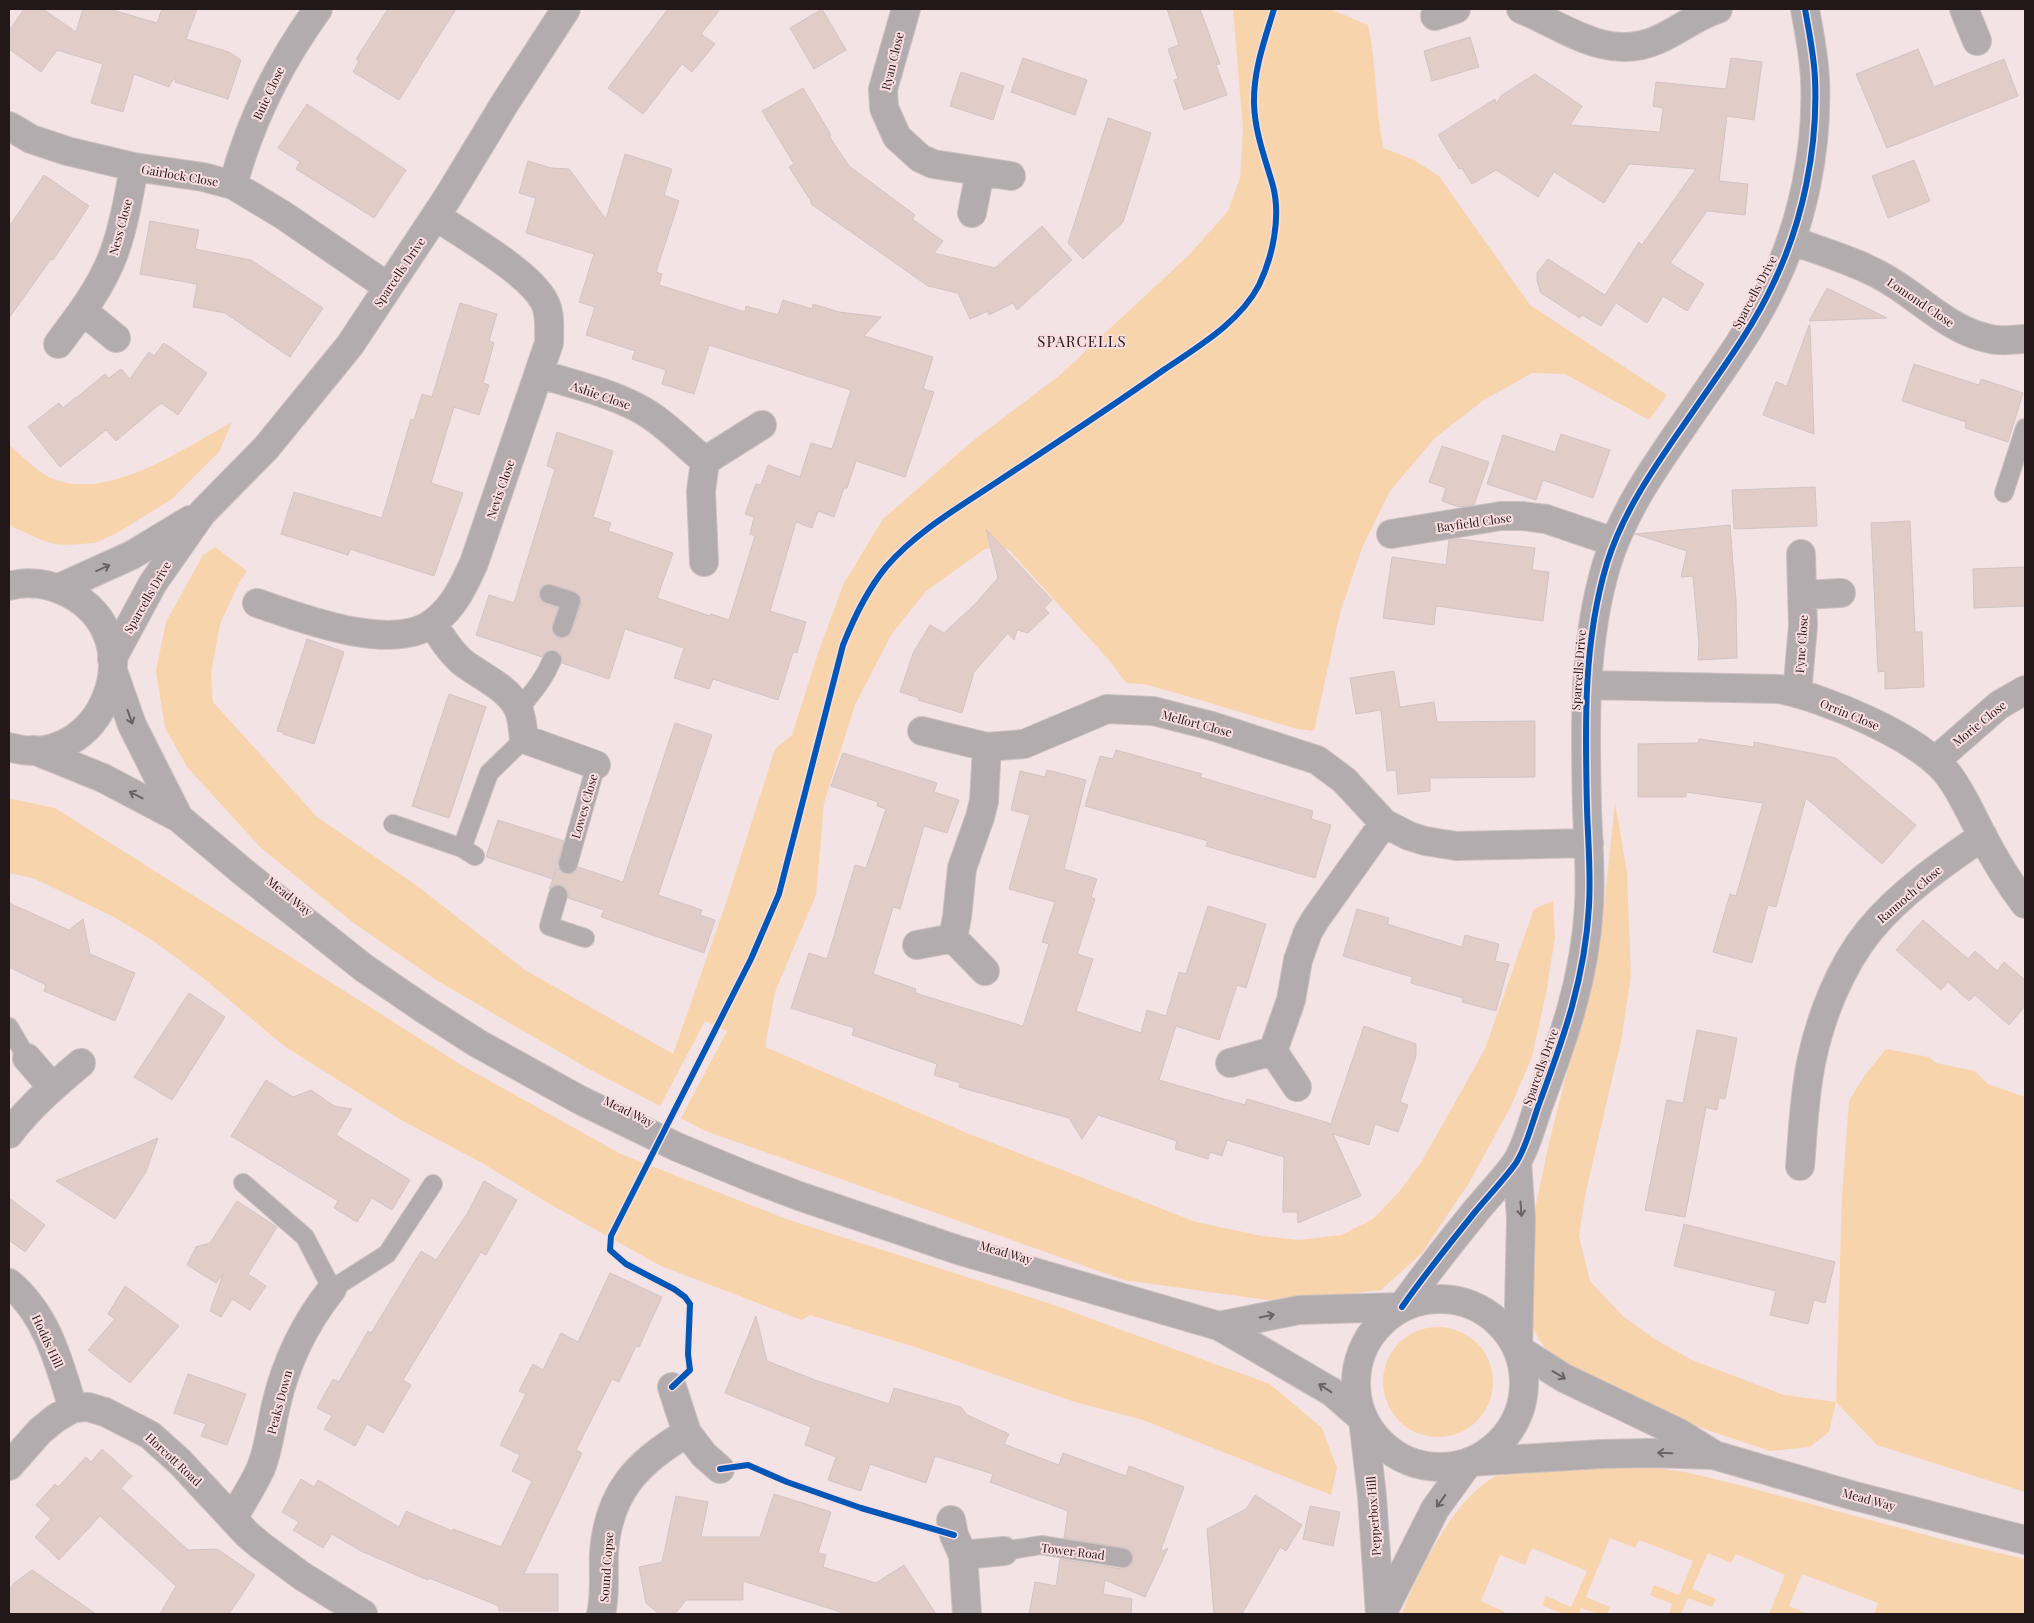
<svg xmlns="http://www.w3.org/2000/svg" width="2034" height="1623" font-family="'Playfair Display',serif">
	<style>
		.green { fill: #f8d4ad }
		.building { fill: #e1ccc8; stroke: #d1c5c4; fill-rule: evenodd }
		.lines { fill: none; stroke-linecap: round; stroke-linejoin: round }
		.lane-casing { stroke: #ccc0c1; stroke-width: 20 }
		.street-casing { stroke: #ccc0c1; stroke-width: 30 }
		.secondary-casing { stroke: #ccc0c1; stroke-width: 30 }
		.lane { stroke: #b3acae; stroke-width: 18 }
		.street { stroke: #b3acae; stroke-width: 28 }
		.secondary { stroke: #b3acae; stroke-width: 28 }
		.cycleway-casing { stroke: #f9dddf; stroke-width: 9 }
		.cycleway { stroke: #0057b8; stroke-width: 6 }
		.oneway { stroke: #6a6264 }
		.labels { text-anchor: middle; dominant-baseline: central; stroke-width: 4; stroke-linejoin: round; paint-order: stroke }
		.street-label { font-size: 12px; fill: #221819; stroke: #f9dddf }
		.quarter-label { font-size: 15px; letter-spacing: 1px; fill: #221819; stroke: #f9dddf }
	</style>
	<rect width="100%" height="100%" fill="#f3e3e5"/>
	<path class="green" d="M1233,9H1330L1368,25C1377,65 1375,107 1383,148L1414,160L1439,176L1530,305L1667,395L1649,420L1565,374L1532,373L1484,400L1435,438L1390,491L1362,548L1340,613L1314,731L1297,729L1173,692L1143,684L1126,683L1109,660L1009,550L997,547L985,549L926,591L891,635L855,705L824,803L816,895L775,992L765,1047L967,1133L1196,1222L1262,1236L1299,1240L1341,1235L1373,1219L1399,1192L1422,1161L1485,1049L1534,909L1553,901L1555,937L1546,994L1532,1057L1511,1106L1469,1183L1422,1253L1381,1290L1281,1302L1124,1280L703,1130L681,1118L727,1031L705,1021L660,1106L587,1068L436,980L351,921L261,848L187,767L165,728L156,671L166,622L203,555L215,547L247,571L239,583L220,624L211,674L213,702L317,817L416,885L525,970L673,1054L726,903L775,749L792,735L818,653L844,583L883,519L970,443L1060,375L1190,254L1228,211L1240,178L1243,130Z
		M232,422L219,452L172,499L117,533L95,543L67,545L54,544L39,539L9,525V445C20,454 39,473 51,478C107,503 184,448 232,422Z
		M12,799L55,808L463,1066L621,1154L789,1220L1048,1303L1270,1384L1322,1428L1337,1468L1331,1495L1143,1420L1075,1402L918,1348L810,1315L802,1320L661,1266L555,1207L482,1163L403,1121L284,1046L202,977L152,940L112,916L35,879L9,873V800Z
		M1615,802L1627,872L1631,976L1621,1041L1586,1191L1579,1236L1590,1281L1623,1316L1653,1338L1692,1360L1784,1395L1836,1402L1842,1195L1849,1101L1865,1075L1886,1049L1929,1057L1936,1063L1975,1071L1988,1084L2025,1097V1492L1877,1445L1836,1402L1829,1432L1810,1447L1770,1451L1638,1407L1549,1353L1538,1338L1532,1325L1530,1313L1533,1218L1550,1139L1601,937Z
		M1383 1382a55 55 0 1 1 110 0a55 55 0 1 1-110 0Z
		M1628,1464L1685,1472L1743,1486L1956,1543L2025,1559V1614H1874L1878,1603L1802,1574L1789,1606L1808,1614H1769L1785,1575L1736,1554L1731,1563L1708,1553L1692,1589L1716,1599L1712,1607L1688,1598L1681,1614H1669L1672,1604L1650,1595L1654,1585L1679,1595L1693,1561L1639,1540L1635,1548L1610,1538L1586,1597L1610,1607L1607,1614H1598L1581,1608L1579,1614H1563L1542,1605L1546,1596L1571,1607L1587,1571L1532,1548L1525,1565L1500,1555L1481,1601L1505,1612L1504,1614H1402C1417,1573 1462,1480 1509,1472C1522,1470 1535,1470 1548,1470C1574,1468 1601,1466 1628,1464Z"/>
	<path class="building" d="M24,9H43L76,32L83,9H109L157,23L162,9H197L186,39L229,52L241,60L228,99L175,82L176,77L172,81L169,87L134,74L123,112L91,103L103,64L57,50L41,72L9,49V31Z
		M388,9H456L399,100L353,72L359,61L356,59Z
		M668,9H720L701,34L715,44L692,72L682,64L643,114L608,88Z
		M822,9L846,50L814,69L790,28Z
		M1167,9H1200L1220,64L1216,65L1227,95L1184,110L1174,80L1178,79L1168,49L1179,45Z
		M1470,37L1479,67L1432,81L1424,51Z
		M1918,49L1934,87L2004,59L2018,96L1887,148L1856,74Z
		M1023,58L1087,80L1075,115L1011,92Z
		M1731,58L1762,62L1754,120L1727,116L1719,181L1748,184L1745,215L1707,211L1670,263L1704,284L1687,311L1663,296L1647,323L1616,303L1601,326L1582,315L1580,318L1541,293L1537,281V273L1548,259L1605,295L1639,242L1642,245L1696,169L1629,164L1604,203L1554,172L1538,197L1496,170L1472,184L1462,168L1459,169L1438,135L1495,99L1496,104L1502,95L1535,74L1582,106L1570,125L1660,132L1663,108L1653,106L1656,82L1726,89Z
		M961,72L1004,86L993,120L950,106Z
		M803,88L831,135L829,136L849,166L915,215L912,219L943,241L934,253L995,268L1042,226L1072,260L1017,310L1013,303L989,315L988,311L970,319L958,293L928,286L811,204V201L789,167L794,164L762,111Z
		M307,104L406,170L374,218L296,169L300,162L278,148Z
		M1108,118L1151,133L1123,222L1083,259L1068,243Z
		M625,154L672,169L664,195L679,201L656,272L662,274L659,285L745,312L746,306L778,315L783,300L812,309L813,304L839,312L881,317L864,336L933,357L923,389L934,392L905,477L856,461L847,488H844L834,517L818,511L812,528L796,522L770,611L806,622L797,653L793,652L778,700L713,679L709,689L674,678L684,648L625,629L609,679L562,663L561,654L556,650L546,651L542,657L476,635L489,595L514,603L555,469L547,466L557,432L613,451L593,517L611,523L608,531L673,553L657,598L710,616L711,614L729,620L755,536L750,534L754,517L745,514L756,484L761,485L768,465L800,477L811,443L832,449L851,390L709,345L694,394L662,384L666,370L632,359L635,351L586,335L595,307L579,302L594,254L526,233L536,198L519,193L528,161L551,168L569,169L606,219ZM547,584L574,591L581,598V604L572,631L565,638H558L552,631L558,608L545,604L539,597L542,587Z
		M1914,160L1930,201L1888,218L1872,176Z
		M44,175L89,206L53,260L51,259L9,318V227Z
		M150,221L199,230L195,249L251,260L323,308L290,357L225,313L193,307L197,284L140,274Z
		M1827,288L1887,318L1809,321Z
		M460,303L497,314L489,341L494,343L483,383L489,385L479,415L454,407L431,483L463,493L434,576L350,549L348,555L281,534L294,492L382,518L411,419L414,420L422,394L432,397Z
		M1809,325H1810L1814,434L1763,415L1776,382L1787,386Z
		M164,343L207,373L178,415L161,403L116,441L106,430L60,467L28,427L59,403L63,408L76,397V398L105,374L109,378L121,369L130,379L149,352L154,356Z
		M1914,364L1979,385L1981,379L2023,393L2008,442L1965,428L1966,422L1902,401Z
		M1561,434L1610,450L1593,498L1543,480L1536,500L1487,484L1503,435L1555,452Z
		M1442,446L1489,462L1474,505L1459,507L1442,501L1446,488L1429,482Z
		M1815,487L1817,526L1734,529L1732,490Z
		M1910,521L1915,632H1922L1924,687L1885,689V671L1878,672L1871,523Z
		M1730,525L1736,601L1737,658L1698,660L1699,644L1693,576L1681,577L1687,551L1635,534Z
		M986,529L1052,600L1044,608L1049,613L1028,633L1017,630L1014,640L1008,633L974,672L962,713L918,700L919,698L900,692L914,651L930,625L944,633L975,604L998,578Z
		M1459,539L1535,548L1532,570L1549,572L1543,621L1436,606L1434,625L1383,618L1392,557L1446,565L1449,540Z
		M2025,567V606L1974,608L1973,569Z
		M307,639L344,652L314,744L283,734V732L277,731Z
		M1394,671L1400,707L1434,702L1437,722L1535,721V777L1430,778V791L1398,794L1396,770L1387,771L1381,710L1356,714L1350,678Z
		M449,694L486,707L449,818L412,806Z
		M675,723L712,735L658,895L702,910L700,915L715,920L704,953L601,917L604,910L568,898V892L561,885H555L549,889L553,879L486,857L498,820L564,841L553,878L558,867L561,872L570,874L575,872L578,867L623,882Z
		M1699,739L1754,747V742L1836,758L1916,825L1882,864L1806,798L1776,907L1768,905L1752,963L1713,952L1730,894L1736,896L1763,803L1686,792V797H1638V744L1698,743Z
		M1116,750L1202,774L1200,777L1313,811L1311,819L1331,825L1315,878L1206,846L1208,841L1085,806L1100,756L1113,759Z
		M843,753L937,783L934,792L959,800L947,833L924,826L900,909L893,907L873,974L916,989L915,993L1023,1026L1049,944L1042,942L1055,902L1009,889L1030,815L1011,810L1020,771L1045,777L1047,770L1086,780L1064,869L1097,879L1091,897L1095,899L1077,954L1093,959L1076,1011L1141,1033L1147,1010L1166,1016L1179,972L1186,974L1208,906L1266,924L1246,988L1237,985L1219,1040L1176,1026L1159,1080L1245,1105L1247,1099L1329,1123L1330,1126L1364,1026L1416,1044V1056L1400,1102L1408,1105L1398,1132L1375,1124L1369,1145L1333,1134L1361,1196L1298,1223L1297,1212H1283L1284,1157L1227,1140L1222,1156L1210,1152L1208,1159L1175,1149L1177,1141L1098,1115L1082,1139L1069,1118L959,1087L960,1083L934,1075L937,1064L852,1035L854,1028L791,1008L809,953L827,959L855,865L866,868L886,809L877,806L878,802L831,786Z
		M9,903L69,930L83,919L90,954L135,973L115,1021L44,991L46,985L9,967Z
		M1357,909L1389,918L1387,924L1462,947L1465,935L1499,944L1495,961L1509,964L1496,1011L1462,1002L1463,998L1411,983L1412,977L1343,956Z
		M1923,920L1968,959L1975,951L1997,971L2004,962L2025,980V1006L2009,1025L1975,995L1969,1001L1948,982L1941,990L1896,950Z
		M189,993L225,1017L172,1100L134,1077Z
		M1697,1030L1737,1038L1725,1099L1719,1098L1717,1110L1704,1107L1706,1108L1685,1217L1645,1210L1667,1100L1683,1103Z
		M266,1080L293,1097L311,1090L334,1106L352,1109L336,1135L410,1180L392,1210L372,1198L357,1222L334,1208L338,1201L231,1136Z
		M158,1138L146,1172L115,1219L56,1181Z
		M484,1181L517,1200L486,1255L481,1252L403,1380L411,1385L383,1433L367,1424L355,1446L324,1429L332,1416L317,1408L333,1379L339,1382L368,1331L371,1333L421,1251L436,1260L467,1214Z
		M9,1198L45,1225L25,1252L9,1240Z
		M237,1201L277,1227L248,1274L266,1286L250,1310L232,1299L221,1317L210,1311L223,1274L216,1283L187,1265L196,1247L210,1243Z
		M1684,1224L1835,1262L1825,1303L1814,1300L1808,1324L1770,1315L1776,1291L1674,1266Z
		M610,1273L662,1297L639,1347L636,1346L619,1382L612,1379L576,1450L582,1453L524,1574H558V1611H499V1606L429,1578L428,1580L361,1551L332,1534L323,1548L293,1530L299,1522L282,1512L301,1479L314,1487L318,1480L399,1527L406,1511L452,1531L453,1529L501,1547L532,1481L512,1471L520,1455L500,1445L526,1394L519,1391L533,1364L543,1370L561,1333L578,1342Z
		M125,1286L179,1326L130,1383L88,1350L115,1319L108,1314Z
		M756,1316L767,1361L815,1380L889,1404L894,1388L961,1407L967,1415L1009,1434L1004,1444L1059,1465L1063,1453L1126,1476L1129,1466L1184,1487L1160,1552L1168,1548L1145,1597L1105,1580L1103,1594L1132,1599L1131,1614H1029L1035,1582L1056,1586L1060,1559L1122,1569L1132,1564L1133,1555L1130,1550L1125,1548L1064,1538L1068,1511L990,1482L993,1474L935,1456L926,1483L870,1464L861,1491L828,1480L836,1457L805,1445L811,1427L725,1393Z
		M188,1374L246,1394L227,1445L201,1436L206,1424L174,1413Z
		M102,1449L132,1476L121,1488L188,1550L217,1549L255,1575L229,1614H160L176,1586L100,1516L59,1560L35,1537L51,1519L36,1505L55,1484L58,1487L86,1457L91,1462Z
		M774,1494L831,1512L818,1553L826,1555L823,1567L876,1583L904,1565L936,1614H847L743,1581V1600H686L675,1614H659L646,1603L639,1567L662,1562L676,1496L708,1502L701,1537H760Z
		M1255,1495L1302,1525L1286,1551L1280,1547L1242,1614H1214L1207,1529L1246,1509Z
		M1310,1506L1340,1512L1333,1546L1303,1539Z
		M32,1570L96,1614H9V1591L14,1583Z"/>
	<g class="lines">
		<g class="lane-casing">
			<path id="lane" d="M2004,493L2025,428
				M549,594L571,601L562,628
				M519,709C532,693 544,680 552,660
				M393,824L462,848L475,856
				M462,848L489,773L524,739
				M568,864L596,765
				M558,895L549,926L585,938
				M9,1027L27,1058
				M243,1183L305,1237L332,1289L387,1254L433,1184
				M1004,1551L1041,1545L1123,1558"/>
		</g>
		<g class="street-casing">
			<path id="street" d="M906,9L883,89L884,108L897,137L920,158L933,164L1011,176
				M1521,9C1565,27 1607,62 1657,40C1678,31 1696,16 1718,9
				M1964,9L1977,41
				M1435,16L1456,9
				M9,126L31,139L67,151L134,167L203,177L233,185L283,215L388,287
				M233,185C250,121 279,63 318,9
				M972,213L980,172
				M1791,240C1822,252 1855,261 1883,277C1920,297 1948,331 1991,339C2002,342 2014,339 2025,339
				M83,311L116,338
				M58,344C80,315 102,286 114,253C124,225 129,195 134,167
				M540,374C572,384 608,392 638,408C663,421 683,443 705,461L762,425
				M1391,534L1501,516H1522L1546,519L1614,542
				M704,562L701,491L705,461
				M59,588L132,555L190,520
				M1803,595L1841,593
				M257,603C301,618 393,654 434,622C454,607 464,585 474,563L549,343C549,330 551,313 544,301C529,272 464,236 436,216
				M433,624C441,637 449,650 461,661C479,676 507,686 518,708C522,717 523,729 524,739L596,765
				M112,659L153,583L202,513L266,448L350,345L448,197L505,103L566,9
				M1587,685L1779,689C1825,698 1922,738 1950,777C1963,795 1972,816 1983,837C1995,860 2009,883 2025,904
				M1797,693L1803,626L1801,554
				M922,731L987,747
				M1936,760L1999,705L2025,690
				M917,945L953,938
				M985,971L953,938L957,917L962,868L980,817L984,801L987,747L1024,744L1107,709L1153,711L1212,726L1317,760L1344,780L1384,823L1409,836L1425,841L1456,846L1589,843
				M27,1058L52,1087
				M1230,1063L1273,1051
				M1297,1087L1273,1051L1291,1000L1298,960L1308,932L1315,920L1384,823
				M9,1134C29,1107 55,1085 81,1063
				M1517,1161L1521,1218L1518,1349
				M1800,1166C1803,1132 1804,1097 1811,1063C1820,1018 1840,967 1869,931C1900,893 1942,864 1983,836
				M9,1283C47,1314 59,1363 73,1408
				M1402,1307C1425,1274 1450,1243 1475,1212C1488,1196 1504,1180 1516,1163C1527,1146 1532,1123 1539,1104C1564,1037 1585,978 1589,906C1591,873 1588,841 1587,808C1585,725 1583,642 1607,563C1625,506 1661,458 1694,410C1722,369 1752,329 1773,284C1803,222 1818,148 1815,79C1814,55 1809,32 1805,9
				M1363,1419L1372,1496L1380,1614
				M687,1433L704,1455L720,1469
				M9,1466L40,1431L56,1418L73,1408L88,1407L105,1412L150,1435L180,1462L247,1534L260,1545L302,1576L363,1614
				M233,1518C242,1502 253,1486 261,1468C269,1448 271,1426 276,1405C286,1362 305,1323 332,1289
				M951,1520L954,1535L963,1555L967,1614
				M963,1555L1004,1551
				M601,1614C606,1594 603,1573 604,1553C608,1493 637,1462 687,1433L672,1387
				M1382,1614L1435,1509L1469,1462"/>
		</g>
		<g class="secondary-casing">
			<path id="secondary" d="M9,586C28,580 50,584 68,593C157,638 101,775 9,747
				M113,671L132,725L179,818
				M34,750L103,778L179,818L242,871L364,968L424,1009L477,1043L580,1100L677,1147L752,1178L799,1196L958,1250L1219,1326L1332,1392L1363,1419
				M1356 1383a84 84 0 1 1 168 0a84 84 0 1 1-168 0Z
				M1219,1326L1299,1310L1402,1307
				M1518,1349L1564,1378L1679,1433L1713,1454
				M1469,1462L1602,1454L1649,1453L1714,1455L1851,1495L2025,1540"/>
		</g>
		<use href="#lane" class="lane"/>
		<use href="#street" class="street"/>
		<use href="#secondary" class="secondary"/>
		<g class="cycleway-casing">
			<path id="cycleway" d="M1402,1307C1425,1274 1450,1243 1475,1212C1488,1196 1504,1180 1516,1163C1527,1146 1532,1123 1539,1104C1564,1037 1585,978 1589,906C1591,873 1588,841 1587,808C1585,725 1583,642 1607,563C1625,506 1661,458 1694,410C1722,369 1752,329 1773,284C1803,222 1818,148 1815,79C1814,55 1809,32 1805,9
				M672,1387L690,1370L688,1354L690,1304L685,1297L674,1289L626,1264L610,1250L611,1236L751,959L779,894L843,645C853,620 868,589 886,567C917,531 961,506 1000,480C1055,444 1111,407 1165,369C1199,346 1240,322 1259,285C1273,256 1281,217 1273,186C1265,158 1255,133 1254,104C1253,71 1265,39 1274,9
				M720,1469L748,1465L787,1482L861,1508L954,1535"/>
		</g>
		<use href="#cycleway" class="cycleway"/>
	</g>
	<defs><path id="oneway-shaft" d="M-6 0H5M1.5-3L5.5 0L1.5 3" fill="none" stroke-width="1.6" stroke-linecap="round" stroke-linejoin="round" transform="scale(1.25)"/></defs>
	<g class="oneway">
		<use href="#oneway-shaft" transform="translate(103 568) rotate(-24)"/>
		<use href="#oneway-shaft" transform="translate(130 717) rotate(70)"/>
		<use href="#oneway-shaft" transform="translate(136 795) rotate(-153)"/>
		<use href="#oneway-shaft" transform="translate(1521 1209) rotate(86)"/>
		<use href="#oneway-shaft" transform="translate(1267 1316) rotate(-12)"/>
		<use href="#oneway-shaft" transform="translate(1559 1375) rotate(31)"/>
		<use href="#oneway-shaft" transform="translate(1325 1388) rotate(-147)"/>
		<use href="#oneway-shaft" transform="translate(1665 1453) rotate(-178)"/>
		<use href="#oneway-shaft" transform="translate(1441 1501) rotate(126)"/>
	</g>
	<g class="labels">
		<g class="street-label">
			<text transform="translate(892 61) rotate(-76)">Ryan Close</text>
			<text transform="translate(268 93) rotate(-65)">Buie Close</text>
			<text transform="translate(180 175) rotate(10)">Gairlock Close</text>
			<text transform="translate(120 227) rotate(-75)">Ness Close</text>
			<text transform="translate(399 272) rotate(-56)">Sparcells Drive</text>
			<text transform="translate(1754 292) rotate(-62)">Sparcells Drive</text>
			<text transform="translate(1921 302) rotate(34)">Lomond Close</text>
			<text transform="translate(601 395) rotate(19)">Ashie Close</text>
			<text transform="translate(500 489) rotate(-71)">Nevis Close</text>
			<text transform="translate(1474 522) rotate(-8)">Bayfield Close</text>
			<text transform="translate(147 597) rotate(-60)">Sparcells Drive</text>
			<text transform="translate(1801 644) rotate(-86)">Fyne Close</text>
			<text transform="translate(1578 670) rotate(-86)">Sparcells Drive</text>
			<text transform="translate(1850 714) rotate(22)">Orrin Close</text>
			<text transform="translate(1197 723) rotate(15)">Melfort Close</text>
			<text transform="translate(1979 723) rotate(-39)">Morie Close</text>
			<text transform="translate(584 806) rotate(-74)">Lowes Close</text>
			<text transform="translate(1909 894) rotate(-41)">Rannoch Close</text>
			<text transform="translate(290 896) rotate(39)">Mead Way</text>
			<text transform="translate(1540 1067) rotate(-70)">Sparcells Drive</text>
			<text transform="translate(629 1111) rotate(26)">Mead Way</text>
			<text transform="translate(1006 1252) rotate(16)">Mead Way</text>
			<text transform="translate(48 1341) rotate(65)">Hodds Hill</text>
			<text transform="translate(279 1402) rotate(-75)">Peaks Down</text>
			<text transform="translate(174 1459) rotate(43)">Horcott Road</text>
			<text transform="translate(1869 1499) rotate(15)">Mead Way</text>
			<text transform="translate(1373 1516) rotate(-94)">Pepperbox Hill</text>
			<text transform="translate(1073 1551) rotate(7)">Tower Road</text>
			<text transform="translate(606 1567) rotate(-86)">Sound Copse</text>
		</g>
		<g class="quarter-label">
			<text x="1082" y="341">SPARCELLS</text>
		</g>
	</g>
	<rect width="2034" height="1623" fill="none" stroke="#221819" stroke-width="20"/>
</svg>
